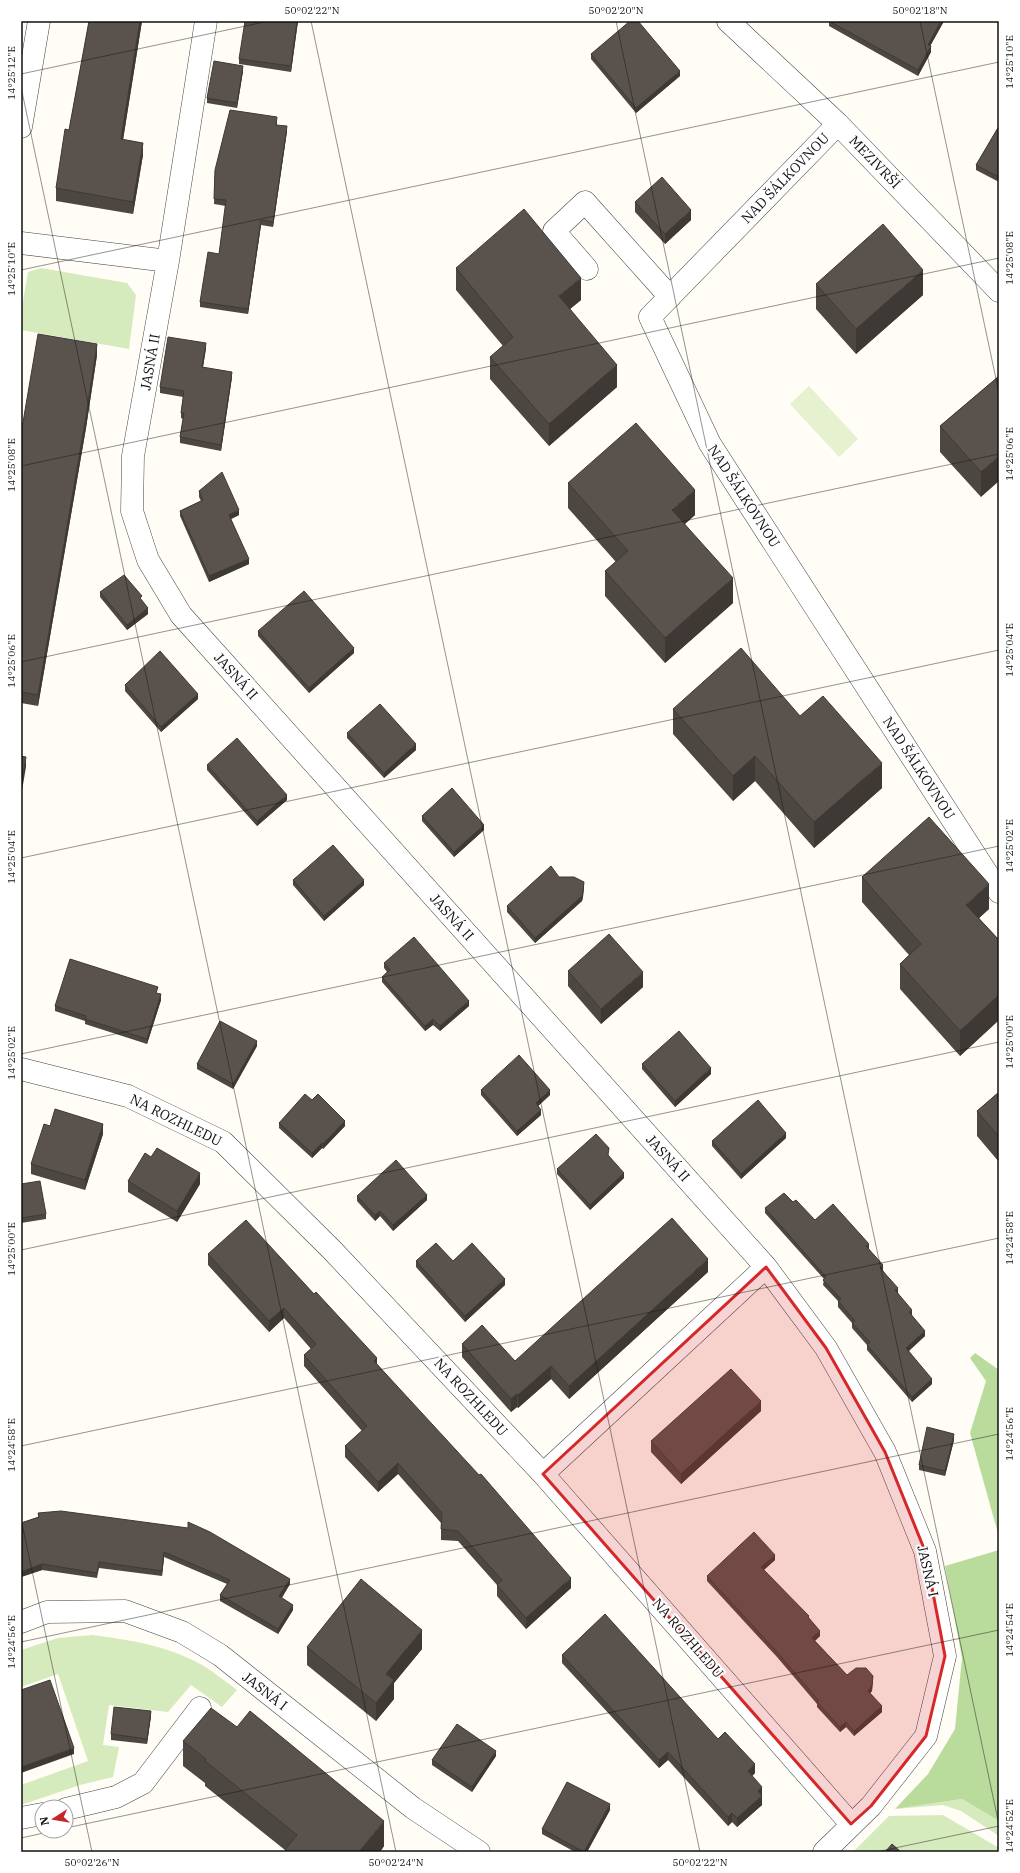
<svg xmlns="http://www.w3.org/2000/svg" width="1020" height="1873" font-family="'IBM Plex Serif',serif">
	<style>
		.green { fill: #d5ebbd }
		.forest { fill: #b9dc9c }
		.pitch { fill: #e6f2cf }
		.lines { fill: none; stroke-linecap: round; stroke-linejoin: round }
		.minor-casing { stroke: #444; stroke-width: 23 }
		.minor { stroke: #fff; stroke-width: 22 }
		.wall { fill: #4d4742 }
		.shaded-wall { fill: #3f3936 }
		.building { fill: #5a524d; stroke: #3f3936 }
		.marked { fill: #d62828; fill-opacity: 0.2; stroke: #d62828; stroke-width: 3; stroke-linejoin: round }
		.ticks { fill: none; stroke: #111; stroke-width: 1; stroke-opacity: 0.45 }
		.labels { text-anchor: middle; dominant-baseline: central; stroke-width: 4; stroke-linejoin: round; paint-order: stroke }
		.street-label { font-size: 14px; fill: #111; stroke: #fff }
		.neatline { fill: none; stroke: #111; stroke-width: 1.5 }
		.ticks-label { font-size: 10px; text-anchor: middle; fill: #111 }
	</style>
	<rect width="100%" height="100%" fill="#fffdf5"/>
	<path class="green" d="M41,268L127,283L136,295L129,349L21,330V313L28,272Z
		M92,1635C131,1640 170,1646 204,1666C215,1673 226,1682 237,1690L222,1707L191,1685L168,1712L109,1705L103,1745L119,1747L113,1777L80,1785L21,1805V1785L88,1761L58,1674L21,1687V1650L58,1638Z
		M962,1799L999,1821V1836L961,1811L943,1805L895,1809Z
		M943,1815L999,1848V1852H853L889,1816Z"/>
	<path class="forest" d="M975,1353L999,1370V1537L970,1433L986,1381L970,1358Z
		M999,1550V1821L962,1799L895,1809L928,1774L955,1729L962,1658L945,1566Z"/>
	<path class="pitch" d="M809,386L858,439L839,457L790,404Z"/>
	<g class="lines">
		<g class="minor-casing">
			<path id="minor" d="M206,21L168,261L133,456L132,511L148,560L181,615L766,1267L826,1348L885,1452L925,1551L945,1656L926,1736L871,1806L824,1852
				M728,21L838,124L999,291
				M838,124L650,317L710,444L999,892
				M21,127L39,21
				M21,243L168,261
				M587,269L554,231L585,202L670,297
				M21,1069L128,1096L223,1142L332,1250L543,1474L851,1824
				M543,1474L766,1267
				M21,1622L47,1612L125,1611L182,1632L220,1655L413,1808L479,1852
				M66,1809L116,1797L143,1783L200,1708
				M21,1818L42,1814"/>
		</g>
		<use href="#minor" class="minor"/>
	</g>
	<path class="wall" d="M89,21H142L123,140L143,155L133,214L56,201V188L69,130Z
		M298,21L291,72L239,64V59Z
		M829,21H944L930,46L931,52L918,76L829,26Z
		M591,54L680,76L636,113L591,59Z
		M243,71L237,108L207,103V98Z
		M277,122V125L287,131L273,227L261,225L248,314L200,307V302L219,254L226,206L214,204L215,170Z
		M999,126V182L976,170V165Z
		M635,202L691,220L665,244L635,212Z
		M456,268L581,300L570,309L617,387L549,446L490,379V357L503,346L456,290Z
		M816,284L923,295L856,354L816,309Z
		M206,348L203,367L232,377L221,451L180,443V437L183,419L181,418V413L183,397L160,393V387Z
		M97,355L86,428L38,706L21,703V434Z
		M999,376L981,497L940,452V426Z
		M568,483L695,515L685,524L733,603L665,663L605,596V571L616,562L568,508Z
		M199,491L239,515L231,519L249,564L209,582L180,516V511L201,501L199,497Z
		M100,592L142,600L148,614L127,630L100,597Z
		M258,631L354,653L309,693L258,636Z
		M125,685L198,699L161,732L125,691Z
		M673,709L800,716L882,788L814,848L755,781L733,801L673,734Z
		M347,733L416,750L384,778L347,738Z
		M207,765L287,800L257,826L207,770Z
		M422,816L484,830L454,857L422,821Z
		M559,877L584,887L583,897L582,901L535,943L507,912V906Z
		M862,877L989,909L979,918L999,940V1020L960,1056L900,989V964L909,955L862,902Z
		M293,880L364,885L324,921L293,885Z
		M384,963L469,1006L440,1031L433,1025L425,1031L382,982V977L387,972L384,968Z
		M568,971L643,987L601,1024L568,986Z
		M158,993L161,1000L147,1044L85,1024V1021L55,1011V1006Z
		M257,1046L233,1089L197,1069V1064Z
		M642,1064L711,1074L675,1107L642,1069Z
		M481,1090L550,1095L538,1106L541,1115L517,1136L481,1095Z
		M999,1092V1162L977,1136V1111Z
		M312,1100L345,1126L323,1149L322,1148L312,1158L279,1128V1123Z
		M50,1126L103,1134L85,1190L31,1174V1164Z
		M786,1138L741,1179L712,1146V1141Z
		M608,1155L624,1178L590,1210L557,1174V1169Z
		M151,1157L200,1184L177,1222L128,1192V1181Z
		M21,1184L46,1214V1219L21,1223Z
		M357,1196L427,1200L393,1231L380,1216L375,1221L357,1201Z
		M793,1202L815,1220L869,1249L898,1293L925,1336L909,1351L932,1384L912,1402L867,1350V1345L852,1328V1323L838,1307V1301L823,1285L824,1279L765,1213V1208Z
		M208,1254L377,1364L571,1588L526,1629L497,1596V1585L458,1541L441,1540V1523L398,1474L378,1492L345,1457V1446L362,1431L304,1366V1355L311,1349L284,1318L269,1332L208,1265Z
		M416,1261H453L505,1285L465,1322L416,1267Z
		M708,1272L569,1399L551,1379L518,1408L517,1407L511,1412L462,1357V1344L515,1361Z
		M761,1411L681,1484L651,1452V1441Z
		M954,1440L945,1476L919,1470V1465Z
		M38,1513L290,1584L282,1598L293,1610L278,1634L220,1601V1595L227,1584L164,1557L162,1576L99,1568L97,1578L42,1570L21,1577V1523L38,1517Z
		M775,1560L764,1570L809,1618L820,1636L815,1641L847,1675L873,1682L872,1691L870,1693L882,1712L854,1736L846,1727L840,1732L817,1707V1704L777,1657L707,1581V1576Z
		M307,1647L422,1649L394,1683V1699L376,1721L307,1665Z
		M562,1655L718,1739L755,1773L752,1776L762,1796V1805L737,1827L732,1822L728,1826L668,1760L659,1768L562,1663Z
		M151,1716L147,1744L111,1740V1734Z
		M183,1741L384,1846L380,1852H285V1850L205,1786V1783L183,1766Z
		M496,1756L472,1792L432,1765V1760Z
		M610,1810L587,1852H575L542,1834V1829Z"/>
	<path class="shaded-wall" d="M140,21H142L121,152V139Z
		M297,21H298L291,72V66Z
		M941,21H944L928,50V45Z
		M931,46V52L918,76V70Z
		M243,66V71L237,108V103Z
		M680,71V76L636,113V108Z
		M287,126V131L273,227V222Z
		M143,143V155L133,214V202Z
		M691,210V220L665,244V234Z
		M261,220V225L248,314V309Z
		M923,270V295L856,354V329Z
		M581,278V300L559,318V296Z
		M206,343V348L202,373V367Z
		M97,344V355L86,428L38,706V695Z
		M617,365V387L549,446V424Z
		M232,372V377L221,451V445Z
		M999,456V481L981,497V472Z
		M695,490V515L672,535V510Z
		M239,510V515L229,520V515Z
		M249,559V564L209,582V576Z
		M733,578V603L665,663V638Z
		M148,608V614L127,630V625Z
		M354,648V653L309,693V688Z
		M198,694V699L161,732V727Z
		M416,744V750L384,778V773Z
		M755,756V781L733,801V776Z
		M26,757V767L21,796V786Z
		M882,763V788L814,848V822Z
		M287,795V800L257,826V821Z
		M484,825V830L454,857V852Z
		M364,880V885L324,921V916Z
		M584,882L583,897L582,901L535,943V938Z
		M989,884V909L966,930V905Z
		M643,972V987L601,1024V1009Z
		M161,994V1000L147,1044V1039Z
		M999,995V1020L960,1056V1031Z
		M469,1001V1006L440,1031V1026Z
		M433,1019V1025L425,1031V1026Z
		M257,1041V1046L233,1089V1084Z
		M711,1068V1074L675,1107V1101Z
		M550,1090V1095L536,1108V1103Z
		M541,1110V1115L517,1136V1131Z
		M345,1121V1126L323,1149V1144Z
		M103,1124V1134L85,1190V1180Z
		M786,1133V1138L741,1179V1174Z
		M322,1143V1148L312,1158V1153Z
		M200,1173V1184L177,1222V1211Z
		M624,1173V1178L590,1210V1205Z
		M427,1195V1200L393,1231V1225Z
		M380,1211V1216L375,1221V1215Z
		M869,1244V1249L866,1252V1246Z
		M708,1259V1272L569,1399V1386Z
		M883,1265V1271L880,1273V1268Z
		M505,1279V1285L465,1322V1316Z
		M898,1288V1293L895,1296V1290Z
		M284,1308V1318L269,1332V1321Z
		M912,1310V1315L909,1318V1312Z
		M925,1331V1336L906,1353V1348Z
		M377,1358V1369L374,1361Z
		M551,1366V1379L518,1408V1395Z
		M932,1379V1384L912,1402V1397Z
		M517,1394V1407L511,1412V1399Z
		M761,1401V1411L681,1484V1474Z
		M954,1434V1440L945,1476V1471Z
		M398,1463V1474L378,1492V1482Z
		M164,1552V1557L162,1576V1571Z
		M775,1555V1560L761,1572V1567Z
		M42,1564V1570L21,1577V1572Z
		M571,1578V1588L526,1629V1618Z
		M290,1579V1584L279,1601V1596Z
		M293,1605V1610L278,1634V1629Z
		M422,1630V1649L394,1683V1699L376,1721V1703L386,1674Z
		M820,1631V1636L812,1643V1638Z
		M873,1676L872,1691L868,1696V1691Z
		M882,1706V1712L854,1736V1731Z
		M151,1711V1716L147,1744V1739Z
		M846,1722V1727L840,1732V1727Z
		M74,1748V1754L21,1773V1767Z
		M496,1751V1756L472,1792V1787Z
		M668,1752V1760L659,1768V1760Z
		M755,1764V1773L748,1780V1771Z
		M762,1787V1796L758,1791Z
		M762,1796V1805L737,1827V1818Z
		M610,1804V1810L587,1852H584Z
		M732,1813V1822L728,1826V1817Z
		M384,1821V1846L380,1852H359Z"/>
	<path class="building" d="M89,21H140L121,139L143,143L133,202L56,188L65,129L69,130Z
		M245,21H297L291,66L239,59Z
		M630,21H638L680,71L636,108L591,54Z
		M829,21H941L928,45L931,46L918,70Z
		M214,61L243,66L237,103L207,98Z
		M230,110L277,117L276,125L287,126L273,222L261,220L248,309L200,302L208,252L219,254L226,200L214,199L215,170Z
		M999,126V177L976,165Z
		M662,177L691,210L665,234L635,202Z
		M524,209L581,278L559,296L617,365L549,424L490,357L513,337L456,268Z
		M883,224L923,270L856,329L816,284Z
		M38,334L97,344L86,417L38,695L21,692V434Z
		M168,337L206,343L202,367L232,372L221,445L180,437L184,413H181L184,391L160,387Z
		M999,376V456L981,472L940,426Z
		M636,423L695,490L672,510L733,578L665,638L605,571L628,551L568,483Z
		M222,472L239,510L229,515L249,559L209,576L180,511L203,500L199,491Z
		M124,575L142,596L140,598L148,608L127,625L100,592Z
		M304,591L354,648L309,688L258,631Z
		M741,648L800,716L823,696L882,763L814,822L755,756L733,776L673,709Z
		M160,651L198,694L161,727L125,685Z
		M380,704L416,744L384,773L347,733Z
		M237,738L287,795L257,821L207,765Z
		M21,756L26,757L21,786Z
		M452,788L484,825L454,852L422,816Z
		M929,817L989,884L966,905L999,940V995L960,1031L900,964L921,944L862,877Z
		M333,845L364,880L324,916L293,880Z
		M551,866L559,877H574L584,882L583,891L582,896L535,938L507,906Z
		M609,934L643,972L601,1009L568,971Z
		M414,937L469,1001L440,1026L433,1019L425,1026L382,977L390,970L384,963Z
		M70,959L158,987L156,993L161,994L147,1039L85,1019L86,1016L55,1006Z
		M220,1021L257,1041L233,1084L197,1064Z
		M679,1031L711,1068L675,1101L642,1064Z
		M519,1055L550,1090L536,1103L541,1110L517,1131L481,1090Z
		M999,1092V1137L977,1111Z
		M305,1094L312,1100L318,1094L345,1121L323,1144L322,1143L312,1153L279,1123Z
		M758,1100L786,1133L741,1174L712,1141Z
		M55,1109L103,1124L85,1180L31,1164L44,1124L50,1126Z
		M596,1134L609,1148L608,1155L624,1173L590,1205L557,1169Z
		M157,1148L200,1173L177,1211L128,1181L145,1153L151,1157Z
		M396,1160L427,1195L393,1225L380,1211L375,1215L357,1196Z
		M40,1181L46,1214L21,1218V1184Z
		M784,1193L793,1202L796,1200L815,1220L833,1204L869,1244L866,1246L883,1265L880,1268L898,1288L895,1290L912,1310L909,1312L925,1331L906,1348L932,1379L912,1397L867,1345L870,1342L852,1323L855,1321L838,1301L841,1299L823,1280L826,1277L765,1208Z
		M672,1218L708,1259L569,1386L551,1366L518,1395L517,1394L511,1399L462,1344L482,1325L515,1361Z
		M246,1220L314,1294L316,1292L377,1358L374,1361L479,1475L481,1474L571,1578L526,1618L497,1585L502,1580L458,1531L441,1529L442,1513L398,1463L378,1482L345,1446L367,1426L304,1355L316,1344L284,1308L269,1321L208,1254Z
		M436,1243L453,1261L472,1243L505,1279L465,1316L416,1261Z
		M731,1369L761,1401L681,1474L651,1441Z
		M927,1427L954,1434L945,1471L919,1465Z
		M61,1511L188,1528V1522L210,1532L290,1579L279,1596L293,1605L278,1629L220,1595L230,1580L164,1552L162,1571L99,1562L97,1573L42,1564L21,1572V1523L39,1517L38,1513Z
		M754,1532L775,1555L761,1567L809,1616L808,1617L820,1631L812,1638L847,1675L856,1668H866L873,1676L872,1685L868,1691L882,1706L854,1731L846,1722L840,1727L817,1702L819,1701L777,1652L707,1576Z
		M361,1579L422,1630L386,1674L394,1680L376,1703L307,1647Z
		M605,1614L718,1739L725,1732L755,1764L748,1771L762,1787L758,1791L762,1796L737,1818L732,1813L728,1817L668,1752L659,1760L562,1655Z
		M50,1680L74,1748L21,1767V1690Z
		M114,1707L151,1711L147,1739L111,1734Z
		M211,1708L237,1727L250,1711L384,1821L359,1852H287L285,1850L297,1835L205,1761L206,1759L183,1741Z
		M457,1724L496,1751L472,1787L432,1760Z
		M567,1782L610,1804L584,1852L542,1829Z
		M892,1844L901,1852H885Z"/>
	<path class="marked" d="M766,1267L826,1348L885,1452L925,1551L945,1656L926,1736L871,1806L851,1824L543,1474Z"/>
	<path class="ticks" d="M311,21L700,1852M616,21L999,1825M920,21L999,393M21,74L269,21M21,87L396,1852M21,270L999,62M21,466L999,258M21,662L999,454M21,858L999,650M21,1054L999,846M21,1250L999,1042M21,1446L999,1238M21,1519L92,1852M21,1642L999,1434M66,1828L999,1630M21,1838L53,1831M876,1852L999,1826"/>
	<g class="labels">
		<g class="street-label">
			<text transform="translate(875 162) rotate(46)">MEZIVRŠÍ</text>
			<text transform="translate(785 178) rotate(-46)">NAD ŠÁLKOVNOU</text>
			<text transform="translate(150 362) rotate(-80)">JASNÁ II</text>
			<text transform="translate(744 496) rotate(57)">NAD ŠÁLKOVNOU</text>
			<text transform="translate(236 676) rotate(48)">JASNÁ II</text>
			<text transform="translate(919 768) rotate(57)">NAD ŠÁLKOVNOU</text>
			<text transform="translate(452 917) rotate(48)">JASNÁ II</text>
			<text transform="translate(176 1120) rotate(26)">NA ROZHLEDU</text>
			<text transform="translate(668 1158) rotate(48)">JASNÁ II</text>
			<text transform="translate(471 1397) rotate(47)">NA ROZHLEDU</text>
			<text transform="translate(928 1571) rotate(77)">JASNÁ I</text>
			<text transform="translate(688 1638) rotate(49)">NA ROZHLEDU</text>
			<text transform="translate(265 1691) rotate(38)">JASNÁ I</text>
		</g>
	</g>
	<rect width="1020" height="1873" fill="none" stroke="#ffffff" stroke-width="44"/>
	<g transform="translate(54 1819) rotate(258)"><circle r="19" fill="#ffffff" stroke="#a0a0a0"/>
	<path d="M0-3L7 15L0 10L-7 15Z" fill="#c4262e"/>
	<text y="-6" font-size="11" font-weight="bold" text-anchor="middle" fill="#111111">N</text>
	</g>
	<rect x="22" y="22" width="976" height="1829" class="neatline"/>
	<g class="ticks-label">
		<text x="312" y="14">50°02'22"N</text>
		<text x="616" y="14">50°02'20"N</text>
		<text x="920" y="14">50°02'18"N</text>
		<text transform="translate(1009 62) rotate(-90)" y="4">14°25'10"E</text>
		<text transform="translate(11 73) rotate(-90)" y="4">14°25'12"E</text>
		<text transform="translate(1009 258) rotate(-90)" y="4">14°25'08"E</text>
		<text transform="translate(11 269) rotate(-90)" y="4">14°25'10"E</text>
		<text transform="translate(1009 454) rotate(-90)" y="4">14°25'06"E</text>
		<text transform="translate(11 465) rotate(-90)" y="4">14°25'08"E</text>
		<text transform="translate(1009 650) rotate(-90)" y="4">14°25'04"E</text>
		<text transform="translate(11 661) rotate(-90)" y="4">14°25'06"E</text>
		<text transform="translate(1009 846) rotate(-90)" y="4">14°25'02"E</text>
		<text transform="translate(11 857) rotate(-90)" y="4">14°25'04"E</text>
		<text transform="translate(1009 1042) rotate(-90)" y="4">14°25'00"E</text>
		<text transform="translate(11 1053) rotate(-90)" y="4">14°25'02"E</text>
		<text transform="translate(1009 1238) rotate(-90)" y="4">14°24'58"E</text>
		<text transform="translate(11 1249) rotate(-90)" y="4">14°25'00"E</text>
		<text transform="translate(1009 1434) rotate(-90)" y="4">14°24'56"E</text>
		<text transform="translate(11 1445) rotate(-90)" y="4">14°24'58"E</text>
		<text transform="translate(1009 1630) rotate(-90)" y="4">14°24'54"E</text>
		<text transform="translate(11 1642) rotate(-90)" y="4">14°24'56"E</text>
		<text transform="translate(1009 1826) rotate(-90)" y="4">14°24'52"E</text>
		<text x="92" y="1866">50°02'26"N</text>
		<text x="396" y="1866">50°02'24"N</text>
		<text x="700" y="1866">50°02'22"N</text>
	</g>
</svg>
